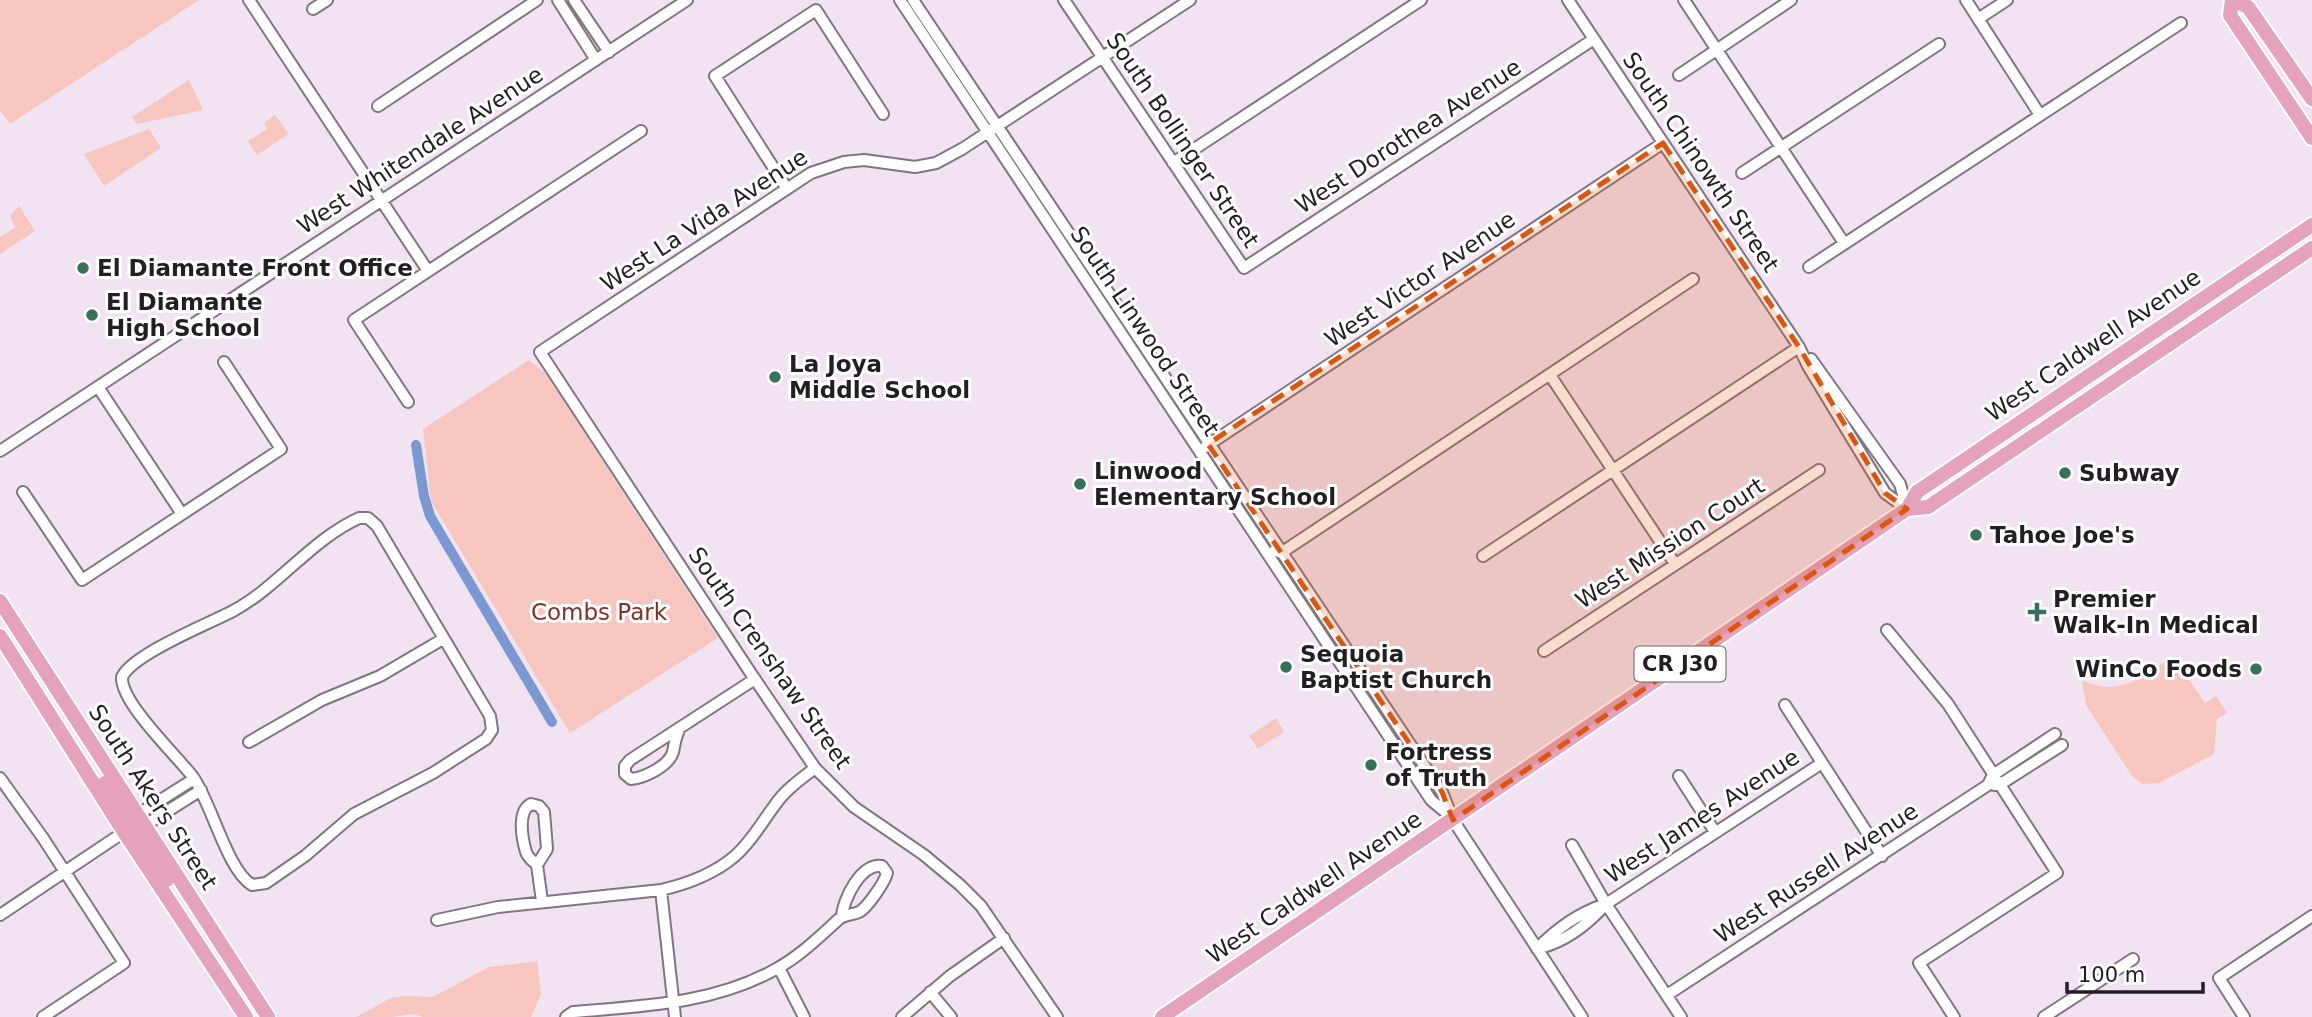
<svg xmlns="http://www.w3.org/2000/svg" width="2312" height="1017" font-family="'DejaVu Sans',sans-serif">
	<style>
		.green { fill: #f7c6be }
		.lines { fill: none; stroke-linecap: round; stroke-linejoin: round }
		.canal { stroke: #7a99d2; stroke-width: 10 }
		.minor-casing { stroke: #827582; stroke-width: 14 }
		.major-casing { stroke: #fff; stroke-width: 18 }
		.minor { stroke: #fff; stroke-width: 10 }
		.major { stroke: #e4a2bc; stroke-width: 14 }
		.marked { fill: #de560d; fill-opacity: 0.2; stroke: #de560d; stroke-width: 5; stroke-dasharray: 14 9; stroke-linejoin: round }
		.poi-dot { fill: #36715b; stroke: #fff; stroke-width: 2.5 }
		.labels { text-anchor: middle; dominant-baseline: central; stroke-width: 6; stroke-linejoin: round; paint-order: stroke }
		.shield { fill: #fff; stroke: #656265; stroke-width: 2 }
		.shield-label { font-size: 21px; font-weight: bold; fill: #231e23 }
		.street-label { font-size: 23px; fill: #231e23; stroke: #fff }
		.poi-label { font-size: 23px; font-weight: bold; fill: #231e23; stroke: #fff; text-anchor: start }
		.park-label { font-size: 23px; fill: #852f25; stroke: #fff }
	</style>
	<rect width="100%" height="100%" fill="#f1e3f2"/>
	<path class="green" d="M0,0H199L10,124L0,110Z
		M189,80L203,110L137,124L132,117Z
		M275,115L289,134L257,155L248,141L267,129L264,123Z
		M149,129L161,148L104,186L84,154Z
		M19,206L35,231L0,254V237L15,228L10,216Z
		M529,360L546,374L718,638L570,733L431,501L423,429Z
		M2173,656L2205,703L2216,696L2227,713L2217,719L2214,754L2159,783L2142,784L2132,776L2086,705L2082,683L2084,681C2120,698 2145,675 2173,656Z
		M1276,718L1284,732L1258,749L1249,736Z
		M537,961L541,994L531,1017H423L414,1014L391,1017H356L391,998L406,996L433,997L489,967Z"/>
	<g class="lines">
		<path class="canal" d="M416,445L424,496L430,516L552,722"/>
		<g class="minor-casing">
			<path id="minor" d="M249,0L428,271
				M558,0L596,60
				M574,0L609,52
				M900,0L1431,800L1449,815
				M913,0L1442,792L1453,820L1582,1017
				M1064,0L1244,268L1594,39
				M1568,0L1799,347L1808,366L1885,493L1907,509
				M1684,0L1844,243
				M1966,0L2040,115
				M313,9L327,0
				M1978,19L2007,0
				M1679,75L1791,0
				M378,106L537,0
				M1173,163L1421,0
				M1742,173L1939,44
				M787,189L715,76L816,10L883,114
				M1809,267L2181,23
				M1811,359L1900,484L1907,509
				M1550,375L1675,564
				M98,387L182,514
				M408,402L354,320L641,131
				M1205,447L1663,143
				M0,451L687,0
				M23,492L82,580L281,449L224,362
				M359,518H368L377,526L490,716L492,730L486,739L433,773L354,814L305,856L266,883L252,885C227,870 212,804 193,777C177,756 120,702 122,677C133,654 208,624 233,611C279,586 311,540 359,518Z
				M1275,550L1281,553L1693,279
				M1483,556L1799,347
				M1887,630L1948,704L2057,873L1919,963L1954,1017
				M1544,651L1819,470
				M1785,705L1882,856
				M679,730C675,738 675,743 673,752C669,766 644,778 631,779L625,774V766L630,760L755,679
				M249,742L322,700L380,676L443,639
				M1679,776L1715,832
				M0,778L43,838L124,963L43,1017
				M1994,785H1999L2062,745
				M531,804L539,806L544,812L547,849L537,865C533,861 528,858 526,852C522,838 517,811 531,804Z
				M137,815L194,779
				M144,826L201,790
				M1572,845L1606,904L1681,1017
				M537,865L542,901
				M661,890L675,1017
				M0,915L124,832
				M437,920L498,907L661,890C687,884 714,874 735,856C752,841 762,822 775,805C785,790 801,779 815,768
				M1540,948C1566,941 1586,926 1604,906
				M1537,949C1557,928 1578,913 1606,904L1822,763
				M779,968L804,1017
				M930,992L951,1017
				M1667,995L1988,785L1993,775L2055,734
				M566,1017L573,1012C643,1006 714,1004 776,969C800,956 819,937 839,919C845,914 853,915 859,912C867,908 885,882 887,873L882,866C861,863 843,899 842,917
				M902,1017L950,976L1004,938
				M1057,1017L981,906L960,885L924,855L854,807L815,768L750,672L540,352L811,173L844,162L864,160L915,167L936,163L962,149L1190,0
				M2044,1017L2133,959
				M2244,1017L2219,978L2312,916"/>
		</g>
		<g class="major-casing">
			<path id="major" d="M2232,0L2230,15L2312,138
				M2233,0L2248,7L2312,99
				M1907,509L1928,507L2312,248
				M0,601L268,1017
				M0,636L124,832L246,1017
				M105,783L128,820L138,826H144
				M125,831C144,832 158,865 167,880
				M1162,1017L1907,509L1917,492L2312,225"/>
		</g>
		<use href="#minor" class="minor"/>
		<use href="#major" class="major"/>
	</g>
	<path class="marked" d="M1663,143L1799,347L1885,493L1907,509L1453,820L1442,792L1208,444Z"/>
	<g class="poi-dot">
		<circle cx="83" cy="268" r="7"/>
		<circle cx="92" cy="315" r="7"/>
		<circle cx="775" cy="377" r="7"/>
		<circle cx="2065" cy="473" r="7"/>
		<circle cx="1080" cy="484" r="7"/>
		<circle cx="1976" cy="535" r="7"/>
		<path d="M2033.5 601.5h7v7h7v7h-7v7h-7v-7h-7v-7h7z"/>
		<circle cx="1286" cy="667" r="7"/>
		<circle cx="2256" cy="669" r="7"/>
		<circle cx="1371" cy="765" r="7"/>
	</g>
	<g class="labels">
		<rect class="shield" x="1634.5" y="646.5" width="91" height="35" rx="5"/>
		<g class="shield-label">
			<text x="1680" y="664">CR J30</text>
		</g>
		<g class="street-label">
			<text transform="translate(1408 136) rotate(-33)">West Dorothea Avenue</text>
			<text transform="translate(1183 140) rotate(56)">South Bollinger Street</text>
			<text transform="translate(420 150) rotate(-33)">West Whitendale Avenue</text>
			<text transform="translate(1701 162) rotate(56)">South Chinowth Street</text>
			<text transform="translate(704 220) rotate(-33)">West La Vida Avenue</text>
			<text transform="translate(1420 279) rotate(-34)">West Victor Avenue</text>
			<text transform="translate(1145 331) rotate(56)">South Linwood Street</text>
			<text transform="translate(2093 345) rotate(-34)">West Caldwell Avenue</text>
			<text transform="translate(1670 543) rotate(-33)">West Mission Court</text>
			<text transform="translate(770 658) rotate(55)">South Crenshaw Street</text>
			<text transform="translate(153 797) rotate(57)">South Akers Street</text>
			<text transform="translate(1702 816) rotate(-33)">West James Avenue</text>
			<text transform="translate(1816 873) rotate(-33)">West Russell Avenue</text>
			<text transform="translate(1314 887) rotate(-34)">West Caldwell Avenue</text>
		</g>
		<g class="poi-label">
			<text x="97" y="268">El Diamante Front Office</text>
			<text x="106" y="302">El Diamante<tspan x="106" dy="26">High School</tspan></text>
			<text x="789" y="364">La Joya<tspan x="789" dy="26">Middle School</tspan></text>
			<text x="1094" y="471">Linwood<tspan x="1094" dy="26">Elementary School</tspan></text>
			<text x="2079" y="473">Subway</text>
			<text x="1990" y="535">Tahoe Joe's</text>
			<text x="2053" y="599">Premier<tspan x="2053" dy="26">Walk-In Medical</tspan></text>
			<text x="1300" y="654">Sequoia<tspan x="1300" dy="26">Baptist Church</tspan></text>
			<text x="2242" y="669" text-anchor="end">WinCo Foods</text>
			<text x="1385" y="752">Fortress<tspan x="1385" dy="26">of Truth</tspan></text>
		</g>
		<g class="park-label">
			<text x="599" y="612">Combs Park</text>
		</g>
	</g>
	<path d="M2067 982v10h136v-10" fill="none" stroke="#231e23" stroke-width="3.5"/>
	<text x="2078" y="982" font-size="21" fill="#231e23" stroke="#ffffff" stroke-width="5" paint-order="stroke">100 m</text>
</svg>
